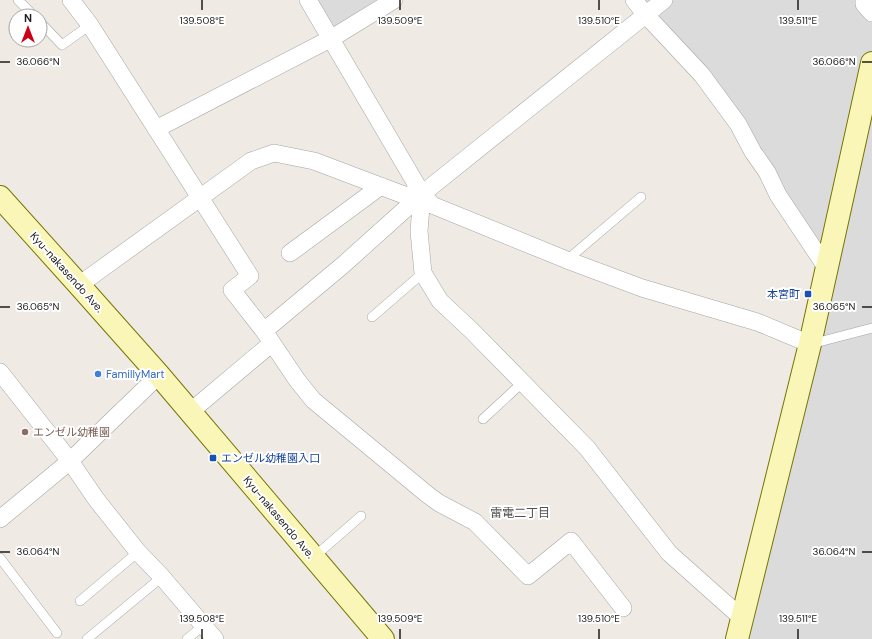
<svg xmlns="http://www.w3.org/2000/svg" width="872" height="639" font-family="'DM Sans','Noto Sans JP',sans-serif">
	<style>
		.residential { fill: #dcdbdb }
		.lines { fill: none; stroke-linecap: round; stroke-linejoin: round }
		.lane-casing { stroke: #a5a5a5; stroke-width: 10 }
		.street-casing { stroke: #a5a5a5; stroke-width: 18 }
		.secondary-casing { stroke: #767604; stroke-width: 24 }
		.lane { stroke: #fff; stroke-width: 9 }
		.street { stroke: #fff; stroke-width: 17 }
		.secondary { stroke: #faf6b8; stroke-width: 22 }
		.ticks { fill: none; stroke: #1e1e1e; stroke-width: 1.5 }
		.transit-dot { fill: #1a4fb4; stroke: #fff; stroke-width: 1.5 }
		.shop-dot { fill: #3f7fe0; stroke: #fff; stroke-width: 1.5 }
		.education-dot { fill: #8d6e63; stroke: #fff; stroke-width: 1.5 }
		.labels { text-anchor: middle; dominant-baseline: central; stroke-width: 4; stroke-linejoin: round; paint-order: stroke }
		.street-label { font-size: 11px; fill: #1e1e1e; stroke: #fff }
		.transit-label { font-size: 11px; fill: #164399; stroke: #fff; text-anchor: end }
		.shop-label { font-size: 11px; fill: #366cbe; stroke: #fff; text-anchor: start }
		.education-label { font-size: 11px; fill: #785e54; stroke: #fff; text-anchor: start }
		.neighbourhood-label { font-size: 12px; fill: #515151; stroke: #fff }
		.ticks-label { font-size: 10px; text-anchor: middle; fill: #1e1e1e; stroke: #fff; stroke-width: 4; stroke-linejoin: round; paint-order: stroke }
	</style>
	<rect width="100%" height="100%" fill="#efeae4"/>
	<path class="residential" d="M308,0H394L332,38Z
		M634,0H872V639H737L826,267L767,172Z"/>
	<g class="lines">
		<g class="lane-casing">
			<path id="lane" d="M18,0L34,16
				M40,22L62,45L90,25
				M567,260L641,197
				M372,317L423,273
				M811,344L872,328
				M483,419L523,382
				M314,557L361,516
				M0,558L57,633
				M80,601L138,552
				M87,639L162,577
				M187,639L204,625"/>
		</g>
		<g class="street-casing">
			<path id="street" d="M71,0L90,25L250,276L232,290L264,331L297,380L313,400L428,495L439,503L475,522L528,576L571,541L623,608
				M308,0L422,194L432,205L567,260L642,288L757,322L810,344
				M634,0L645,14L702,75L738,124L753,152L767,172L778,195L826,267
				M864,0V4L872,13
				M156,129L332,38L394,0
				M422,194L419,231L423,273L440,301L471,330L587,448L669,553L743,619
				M290,253L381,186
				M79,285L251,161L274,153L314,161L404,195L422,194
				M264,331L343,265L422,194L664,0
				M0,372L70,461L96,499L138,552L162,577L215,639
				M190,412L272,343
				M0,519L70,461L159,375"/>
		</g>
		<g class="secondary-casing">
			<path id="secondary" d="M0,197L79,285L159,375L383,639
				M737,639L810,344L872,63"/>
		</g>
		<use href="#lane" class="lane"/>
		<use href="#street" class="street"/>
		<use href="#secondary" class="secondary"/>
	</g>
	<path class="ticks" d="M202,0V10M400,0V10M599,0V10M798,0V10M0,62H10M862,62H872M0,307H10M862,307H872M0,552H10M862,552H872M202,629V639M400,629V639M599,629V639M798,629V639"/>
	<g class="transit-dot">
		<rect x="804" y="290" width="8" height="8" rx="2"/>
		<rect x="209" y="454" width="8" height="8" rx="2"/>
	</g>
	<circle class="shop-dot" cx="98" cy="374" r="4"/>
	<circle class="education-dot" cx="25" cy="432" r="4"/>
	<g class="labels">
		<g class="street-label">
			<text transform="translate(67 272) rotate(48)">Kyu-nakasendo Ave.</text>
			<text transform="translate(279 517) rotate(50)">Kyu-nakasendo Ave.</text>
		</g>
		<g class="transit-label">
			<text x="800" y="294">本宮町</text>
			<text x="221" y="458" text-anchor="start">エンゼル幼稚園入口</text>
		</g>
		<g class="shop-label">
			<text x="106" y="374">FamillyMart</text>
		</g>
		<g class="education-label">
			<text x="33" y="432">エンゼル幼稚園</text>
		</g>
		<g class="neighbourhood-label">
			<text x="520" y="513">雷電二丁目</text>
		</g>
	</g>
	<g class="ticks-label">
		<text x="202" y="24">139.508°E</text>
		<text x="400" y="24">139.509°E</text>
		<text x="599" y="24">139.510°E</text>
		<text x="798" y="24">139.511°E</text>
		<text x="38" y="65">36.066°N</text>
		<text x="834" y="65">36.066°N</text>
		<text x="38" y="310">36.065°N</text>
		<text x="834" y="310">36.065°N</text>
		<text x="38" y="555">36.064°N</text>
		<text x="834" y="555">36.064°N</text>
		<text x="202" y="622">139.508°E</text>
		<text x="400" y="622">139.509°E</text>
		<text x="599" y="622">139.510°E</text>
		<text x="798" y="622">139.511°E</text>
	</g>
	<g transform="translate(28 28)"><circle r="19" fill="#ffffff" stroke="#a5a5a5"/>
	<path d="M0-3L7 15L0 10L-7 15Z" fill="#cc0017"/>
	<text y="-6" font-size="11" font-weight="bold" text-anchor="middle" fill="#1e1e1e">N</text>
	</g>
</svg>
